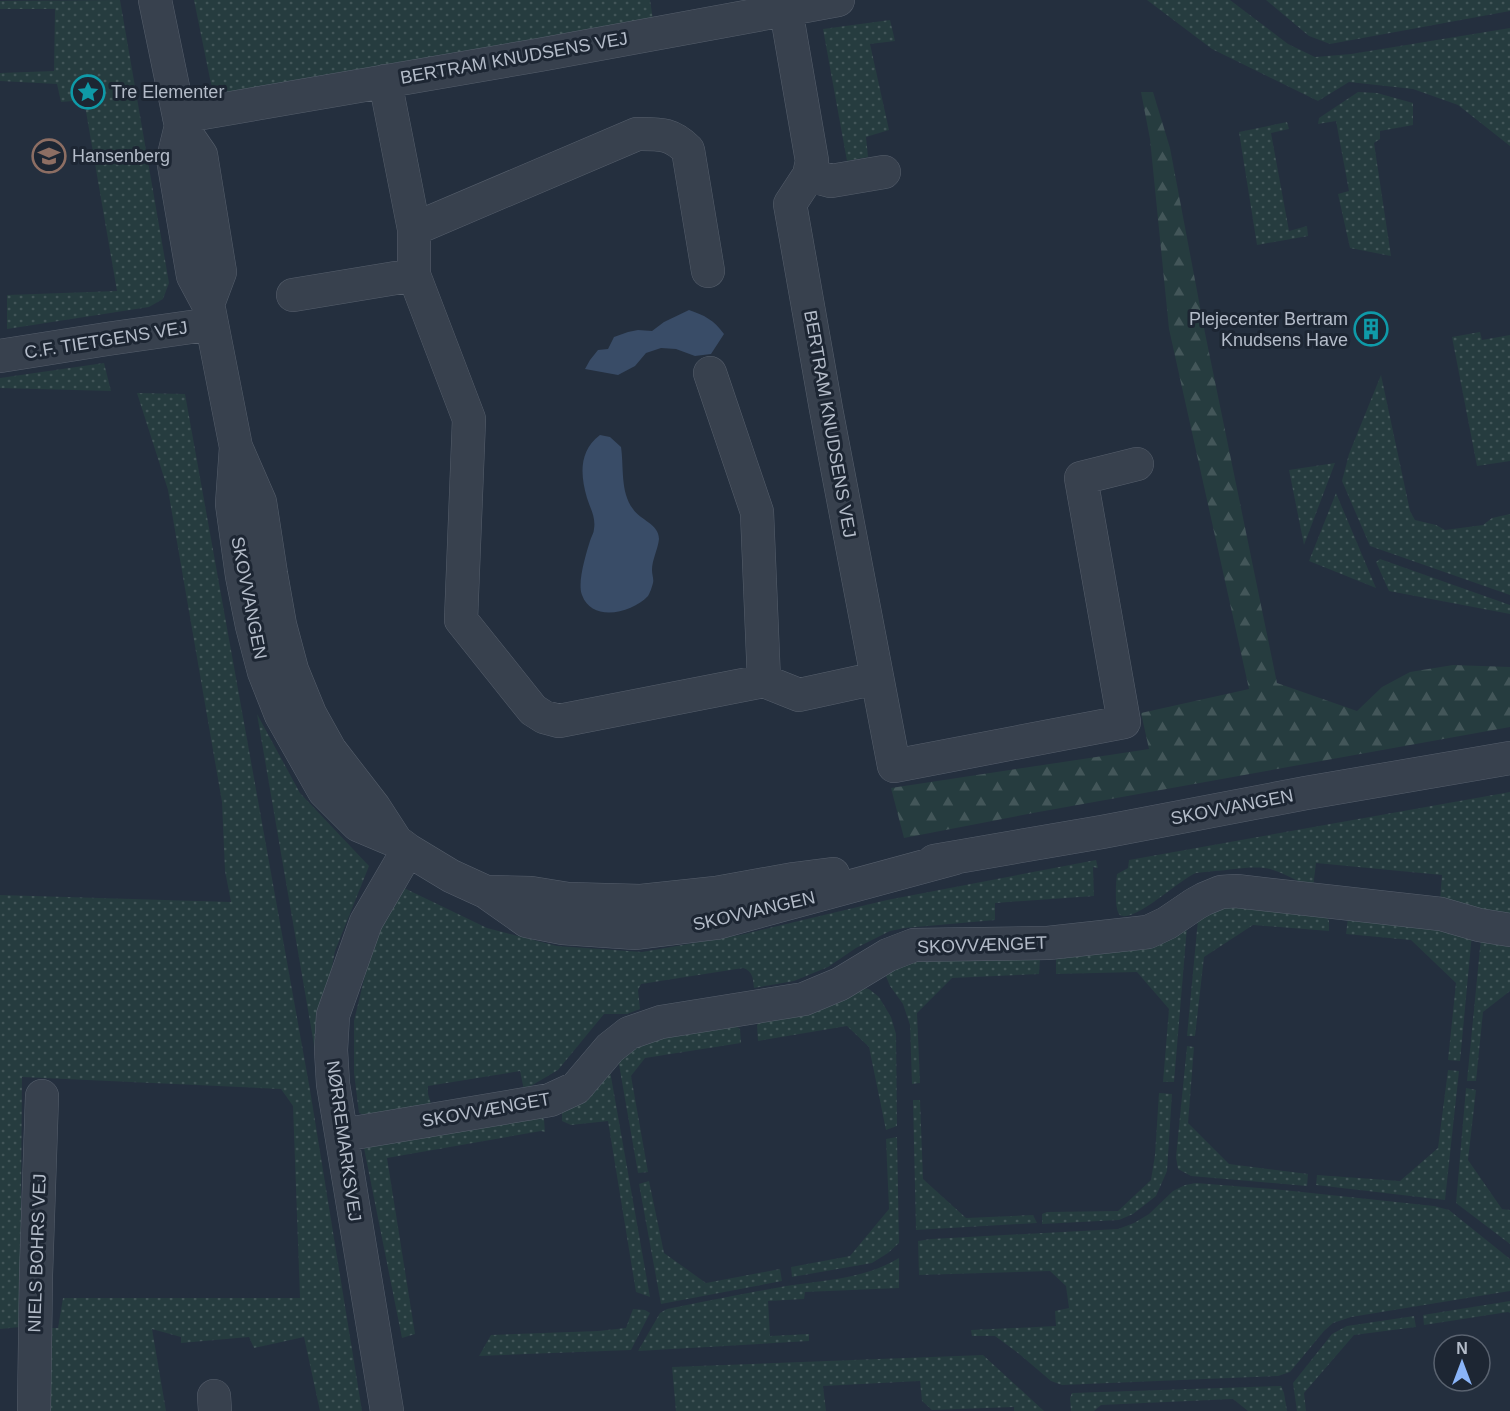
<svg xmlns="http://www.w3.org/2000/svg" width="1510" height="1411" font-family="Helvetica,sans-serif">
	<style>
		.grass { fill: url(#grass-dots) }
		.forest { fill: url(#forest-firs) }
		.water { fill: #394c67 }
		.lines { fill: none; stroke-linecap: round; stroke-linejoin: round }
		.minor-casing { stroke: #565f6c; stroke-width: 34 }
		.minor { stroke: #38414e; stroke-width: 33 }
		.labels { text-anchor: middle; dominant-baseline: central; stroke-width: 6; stroke-linejoin: round; paint-order: stroke }
		.street-label { font-size: 18px; fill: #b4bcc9; stroke: #1d2633 }
		.poi-label { font-size: 18px; fill: #b4bcc9; stroke: #1d2633; text-anchor: start }
	</style>
	<defs>
		<pattern id="grass-dots" width="8" height="8" patternUnits="userSpaceOnUse" patternTransform="scale(1.5)"><rect width="8" height="8" fill="#263c3f"/><path d="M2 2h.1M6 6h.1" fill="none" stroke="#435659" stroke-width="1.8" stroke-linecap="round"/></pattern>
		<pattern id="forest-firs" width="22" height="20" patternUnits="userSpaceOnUse" patternTransform="scale(1.5)"><rect width="22" height="20" fill="#263c3f"/><path d="M5 1l3.5 6h-7zM16 11l3.5 6h-7z" fill="#435659"/></pattern>
	</defs>
	<rect width="100%" height="100%" fill="#242f3e"/>
	<path class="grass" d="M120,0L169,283L163,299L149,307L7,329V295L117,291L84,100L61,102L57,84L0,81V73L54,71L55,9H0V1Z
		M194,0H650L653,20L218,95L213,90L210,79Z
		M1147,0H1230L1288,44L1315,57L1351,54L1510,28V146L1458,105L1413,89L1349,82L1318,101L1212,49Z
		M1266,0H1510V11L1330,44L1309,36Z
		M890,20L895,41L870,44L889,130L866,137L868,157L847,161L823,29Z
		M1358,92L1377,93L1413,103V125L1380,131V139L1374,143L1391,256L1350,248L1338,194L1349,191L1336,121L1318,124L1319,118Z
		M1287,122L1289,129L1271,133L1289,231L1307,226L1308,236L1257,245L1239,132Z
		M1480,332L1482,340L1510,335V461L1477,466L1452,337Z
		M104,363L111,391L0,388V378Z
		M1381,375L1410,511L1415,520L1436,525L1445,530L1483,525L1492,518L1510,514V595L1370,546L1342,481L1349,454Z
		M137,393L185,394L310,1090L362,1411H320L304,1337L254,1348L249,1337L181,1343V1337L152,1329L166,1411H46L45,1328H58L63,1298H300L293,1106L281,1089L22,1077L20,1327L0,1329V895L231,902L225,871L222,802L168,490Z
		M1335,463L1304,545L1289,470Z
		M1336,493L1376,588L1309,561Z
		M1380,559L1510,605V614L1389,591L1376,562Z
		M257,714L300,793L369,866L335,951L324,1009L318,1068Z
		M1510,792V920L1440,900L1442,875L1316,863L1313,888C1299,882 1284,873 1270,869C1253,865 1232,870 1215,871C1209,872 1202,872 1196,873C1181,878 1134,924 1120,915C1114,911 1116,881 1117,874L1128,868L1129,860Z
		M1096,860L1098,868L1093,867L1094,896L995,903V920L905,928L890,931L856,948L828,967L794,981L754,988C753,979 753,971 743,968L641,984L638,990L640,1009L627,1014H604L558,1070L524,1090L520,1071L428,1086V1094L432,1107L370,1117L359,1113L354,1073V1021L367,967L382,925L404,888L487,928L557,946L642,952L740,935L887,900Z
		M1209,905L1324,911L1329,921V931L1253,925L1204,957L1195,1036H1187L1199,909Z
		M1188,915L1174,1082H1163L1169,1009L1137,972L1056,974V954Z
		M1348,918L1472,934L1460,1061L1448,1060L1456,983L1411,940L1346,934Z
		M1481,938L1510,944V991L1483,1012L1476,1081H1467Z
		M901,959H1040L1039,974L952,978L917,1013L920,1083L912,1084L910,1025L903,1004L890,986L883,969Z
		M862,988L869,989L879,997L891,1017L896,1034L897,1126L886,1130L869,1047L847,1026L758,1041L757,1025L760,1019Z
		M733,1023L740,1029L741,1043L645,1058L631,1076L648,1172L638,1173L617,1053L625,1043Z
		M1187,1046L1194,1047L1188,1123L1229,1164L1308,1174L1307,1186L1191,1176L1178,1169L1176,1157Z
		M1448,1070L1459,1071L1445,1200L1316,1185L1317,1175L1400,1181L1438,1148Z
		M610,1071L650,1297L636,1292L608,1121L571,1125L562,1121V1110Z
		M1466,1088L1476,1090L1468,1160L1502,1209L1510,1210V1244L1456,1203Z
		M1159,1093L1172,1094L1167,1171L1156,1196L1133,1214L1119,1220L1042,1224V1214L1047,1212L1118,1211L1151,1180L1155,1155Z
		M913,1100H920L923,1179L966,1218L1033,1215L1037,1223L916,1230Z
		M539,1109L544,1120L545,1132L541,1131L387,1158L415,1334L402,1338L364,1148L374,1137Z
		M897,1137L899,1243L888,1253L872,1263L792,1277L791,1267L850,1256L889,1209L886,1139Z
		M649,1181L664,1253L706,1283L780,1269L782,1281L661,1304L639,1184Z
		M1196,1183L1283,1190L1434,1206L1449,1210L1510,1259V1291L1351,1317L1333,1323L1324,1331L1290,1372L1278,1376L1062,1385L1051,1381L1018,1353L995,1336H972L971,1330L1056,1326L1055,1311L1069,1308L1066,1286L1050,1271L919,1275L918,1241L931,1239L1118,1229L1134,1223L1149,1214L1173,1191L1185,1185Z
		M899,1258V1288L805,1292L804,1299L768,1301L770,1336L809,1334V1341L638,1351L660,1313L667,1309C707,1301 747,1293 786,1286C824,1280 865,1279 899,1258Z
		M1510,1301V1313L1508,1312L1424,1325L1423,1315Z
		M633,1309L645,1310L650,1313L631,1350L479,1356L491,1335L598,1331L626,1328Z
		M1414,1316L1416,1327L1354,1335L1304,1393L1306,1411H1297L1293,1383L1332,1334L1347,1326Z
		M983,1355L1044,1411H1014V1407L932,1410L922,1401L920,1381L823,1386L826,1411H676L672,1367Z
		M1281,1386L1284,1393L1287,1411H1248L1233,1399L1101,1405L1094,1411H1071L1070,1398L1072,1393Z"/>
	<path class="forest" d="M1141,92H1153L1170,148L1205,333L1277,683L1357,711L1382,687L1410,672L1453,665L1510,667V727L1033,813L904,838L891,788L1149,749L1141,713L1249,689L1169,329L1150,139Z"/>
	<path class="water" d="M689,310C704,315 714,320 724,334L711,354L695,356L676,349L661,348L646,353L635,366L618,375L585,369L590,360L598,350L608,349L614,337L628,332L638,330L652,331L664,322Z
		M600,435L610,437L621,447C624,466 620,492 633,509C640,520 659,524 659,539C658,549 652,560 652,570C652,575 654,579 653,583C652,587 650,593 648,596C632,613 592,623 582,595C577,583 586,554 590,541C591,537 594,533 594,529C596,517 590,508 587,498C580,474 579,451 600,435Z"/>
	<g class="lines">
		<g class="minor-casing">
			<path id="minor" d="M155,0L181,126L173,159L193,276L208,304L236,447L260,502L271,574L280,625L292,670L310,714L330,750L374,807L396,841
				M786,10L812,161L809,175L790,204L826,409L894,766L1124,722L1081,478L1137,464
				M385,81L414,229V275L469,419L461,620L533,710L544,717L559,721L764,681L799,695L877,678
				M179,117L539,55L838,0
				M181,126L201,155L220,272L208,304
				M809,175L831,181L884,172
				M414,229L637,134C660,134 671,133 688,150L708,271
				M293,295L414,275
				M0,356L107,339L212,324
				M710,373L757,512L764,681
				M236,447L232,504L242,576L252,626L264,672L281,715L324,791L358,825L396,841L408,850L451,876L486,892L527,921L563,928L636,933L716,923L955,858
				M934,861L1102,832L1306,793L1510,758
				M486,892L531,893L568,899L641,901L716,893L794,879L833,874
				M342,1135L550,1100L576,1088L610,1048L629,1033L661,1022L804,999L840,984L888,955L914,945L1048,943L1148,932L1167,923L1195,904L1204,899L1221,892L1236,891L1441,914L1479,925L1510,930
				M214,1396L215,1411
				M34,1411L36,1275L42,1096
				M387,1411L333,1084L331,1050L333,1015L366,922L408,850"/>
		</g>
		<use href="#minor" class="minor"/>
	</g>
	<defs>
		<g id="sight-ring" transform="scale(1.725)"><circle r="9.5" fill="#1d2633" stroke="#0f9aa8" stroke-width="1.5"/><path d="M0-6L1.8-2.2L6-1.7L2.9 1.2L3.7 5.4L0 3.3L-3.7 5.4L-2.9 1.2L-6-1.7L-1.8-2.2Z" fill="#0f9aa8"/></g>
		<g id="university-ring" transform="scale(1.725)"><circle r="9.5" fill="#1d2633" stroke="#8d6e63" stroke-width="1.5"/><path d="M0-5L7-2L0 1L-7-2ZM-4 1L0 2.5L4 1V4Q0 6-4 4Z" fill="#8d6e63"/></g>
		<g id="building-ring" transform="scale(1.725)"><circle r="9.5" fill="#1d2633" stroke="#0f9aa8" stroke-width="1.5"/><path d="M-4-6H4V6H1V3H-1V6H-4ZM-2.5-4.3h1.7v1.8h-1.7ZM.8-4.3h1.7v1.8H.8ZM-2.5-1h1.7V.8h-1.7ZM.8-1h1.7V.8H.8Z" fill="#0f9aa8"/></g>
	</defs>
	<g fill-rule="evenodd">
		<use href="#sight-ring" x="88" y="92"/>
		<use href="#university-ring" x="49" y="156"/>
		<use href="#building-ring" x="1371" y="329"/>
	</g>
	<g class="labels">
		<g class="street-label">
			<text transform="translate(514 58) rotate(-10)">BERTRAM KNUDSENS VEJ</text>
			<text transform="translate(106 340) rotate(-9)">C.F. TIETGENS VEJ</text>
			<text transform="translate(830 424) rotate(80)">BERTRAM KNUDSENS VEJ</text>
			<text transform="translate(249 598) rotate(79)">SKOVVANGEN</text>
			<text transform="translate(1232 807) rotate(-11)">SKOVVANGEN</text>
			<text transform="translate(754 911) rotate(-13)">SKOVVANGEN</text>
			<text transform="translate(982 945) rotate(-2)">SKOVVÆNGET</text>
			<text transform="translate(486 1110) rotate(-10)">SKOVVÆNGET</text>
			<text transform="translate(344 1141) rotate(82)">NØRREMARKSVEJ</text>
			<text transform="translate(37 1253) rotate(-88)">NIELS BOHRS VEJ</text>
		</g>
		<g class="poi-label">
			<text x="111" y="92">Tre Elementer</text>
			<text x="72" y="156">Hansenberg</text>
			<text x="1348" y="319" text-anchor="end">Plejecenter Bertram<tspan x="1348" dy="21">Knudsens Have</tspan></text>
		</g>
	</g>
	<g transform="translate(1462 1363)"><circle r="28" fill="#1d2633" stroke="#59626f" stroke-width="1.5"/>
	<path d="M0-4.5L10 22L0 15L-10 22Z" fill="#8ab4f8"/>
	<text y="-9" font-size="16" font-weight="bold" text-anchor="middle" fill="#b4bcc9">N</text>
	</g>
</svg>
